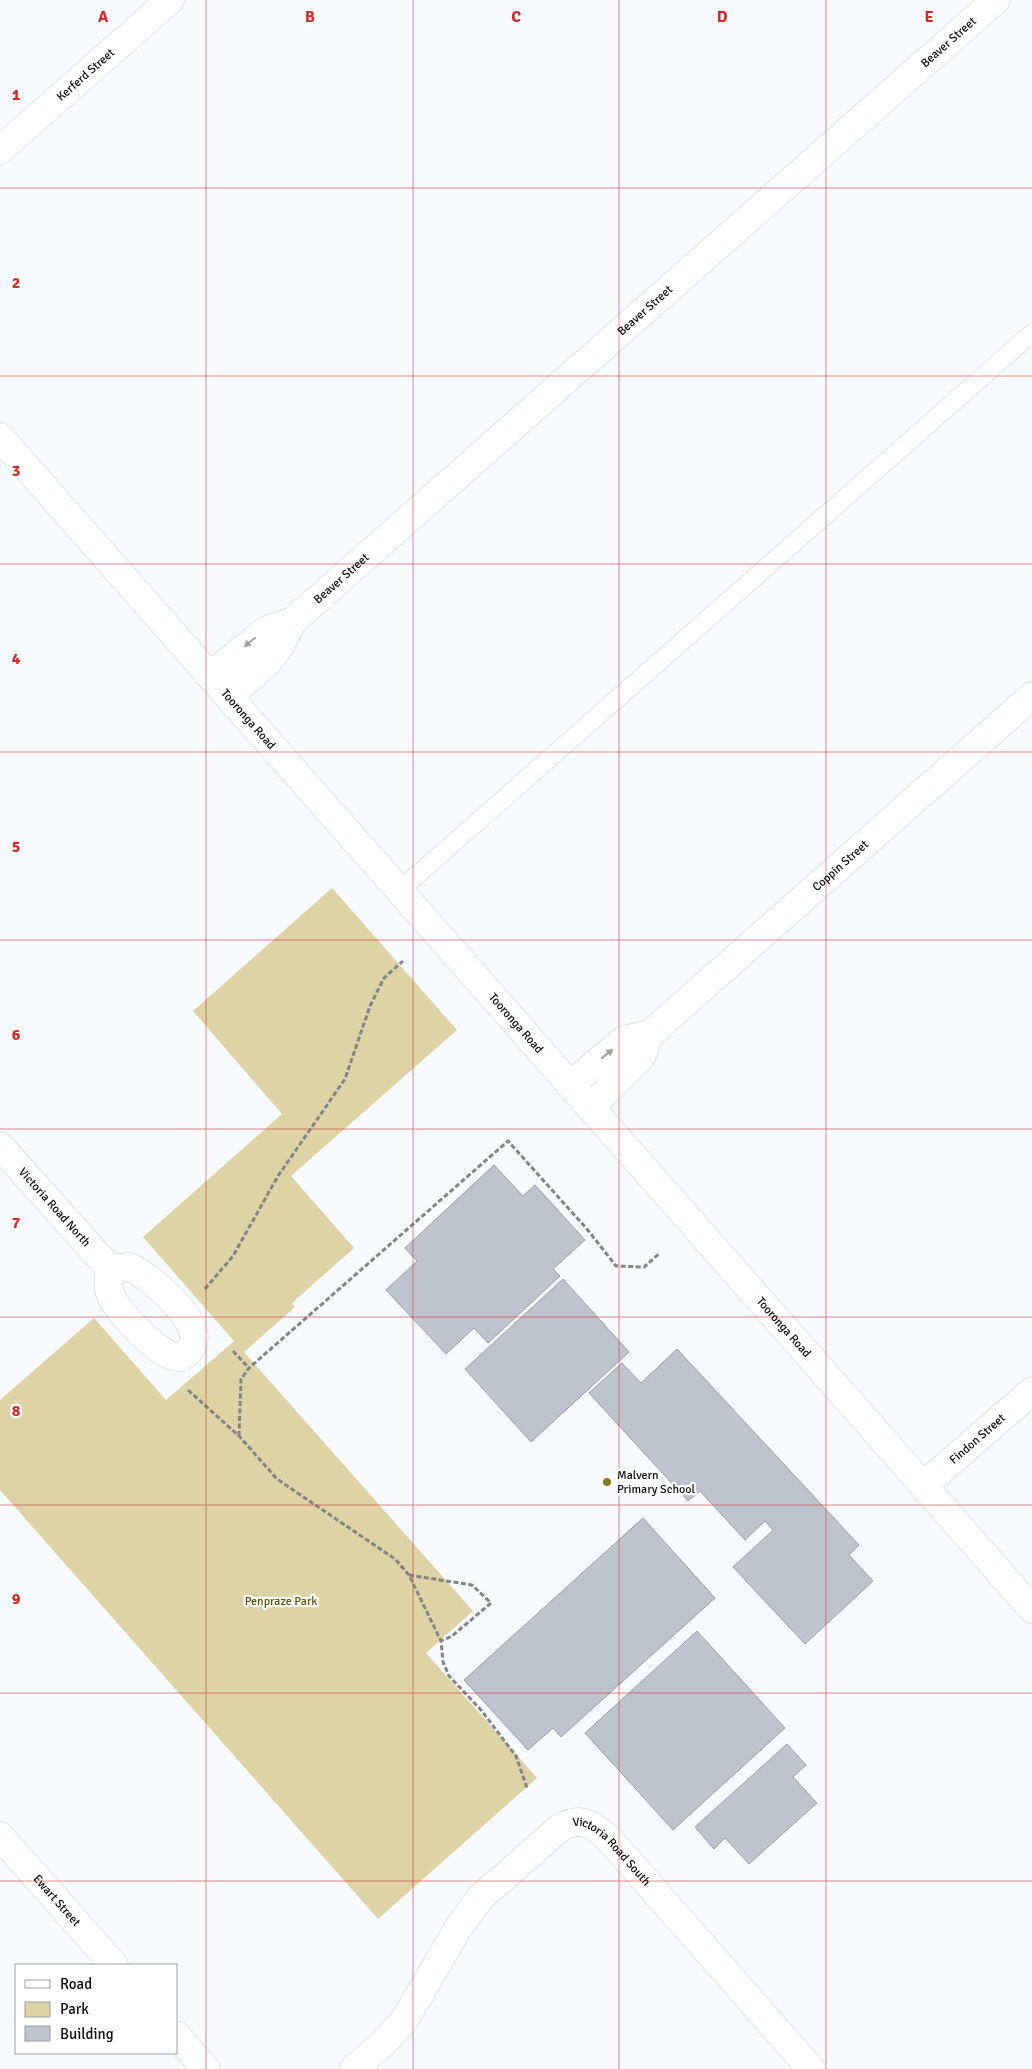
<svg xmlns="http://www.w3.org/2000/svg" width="1032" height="2069" font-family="Signika,sans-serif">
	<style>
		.green { fill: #ddd3a5 }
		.building { fill: #bdc4cd; stroke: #99a0a8 }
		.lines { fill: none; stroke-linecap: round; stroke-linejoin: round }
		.service-casing { stroke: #c7ced7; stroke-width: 19 }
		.minor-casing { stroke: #c7ced7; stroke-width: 29 }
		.secondary-casing { stroke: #c7ced7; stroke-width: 29 }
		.path { stroke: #838589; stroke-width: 3; stroke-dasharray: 5 2.5; stroke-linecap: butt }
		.service { stroke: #fff; stroke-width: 18 }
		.minor { stroke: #fff; stroke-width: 28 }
		.secondary { stroke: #fff; stroke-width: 28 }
		.oneway { fill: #9d9e9f }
		.grid { fill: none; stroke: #d62828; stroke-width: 1; stroke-opacity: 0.55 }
		.poi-dot { fill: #8a781c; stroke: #fff; stroke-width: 2 }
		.labels { text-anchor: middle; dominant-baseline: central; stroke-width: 4.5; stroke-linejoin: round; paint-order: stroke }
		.street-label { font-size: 12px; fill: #0a0c0f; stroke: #fff }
		.poi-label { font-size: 12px; fill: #0a0c0f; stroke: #fff; text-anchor: start }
		.park-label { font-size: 12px; fill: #5b4f0c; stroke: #fff }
		.grid-label { font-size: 16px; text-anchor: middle; font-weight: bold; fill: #d62828; stroke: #fff; stroke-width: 4.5; stroke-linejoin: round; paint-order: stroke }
	</style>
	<rect width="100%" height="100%" fill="#f7fafe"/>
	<path class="green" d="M332,888L457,1030L291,1176L354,1248L292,1303L295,1307L244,1352L473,1611L426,1653L537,1778L378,1919L0,1490V1400L94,1318L166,1400L234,1341L143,1237L282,1114L193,1011Z"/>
	<path class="building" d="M494,1165L523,1196L535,1185L585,1240L553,1269L560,1276L488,1343L474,1328L446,1354L386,1290L417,1261L405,1248Z
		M563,1279L629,1352L531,1442L465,1369Z
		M677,1349L859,1545L849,1555L873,1581L805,1644L733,1567L773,1530L765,1521L745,1540L700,1491L688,1501L589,1393L622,1363L641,1383Z
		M643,1518L715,1598L561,1737L553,1728L528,1750L464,1680Z
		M697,1631L785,1728L673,1830L585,1733Z
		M787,1744L806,1765L793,1777L817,1803L749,1864L725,1838L714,1849L695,1827Z"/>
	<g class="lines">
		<g class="service-casing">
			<path id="service" d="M399,891L1032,333"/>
		</g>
		<g class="minor-casing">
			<g id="minor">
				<path id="s1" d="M0,150L170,0"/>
				<path d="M210,676L265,631L293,621"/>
				<path id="s2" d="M229,697L269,661L280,646L293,621L996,0"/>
				<path id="s3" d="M570,1085L624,1040L650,1034L1032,696"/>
				<path d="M590,1108L641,1057L650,1034"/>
				<path id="s4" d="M0,1146L110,1269"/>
				<path d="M129,1267C149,1275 207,1323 191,1348C188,1352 185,1356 180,1357C162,1360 120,1314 112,1298C107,1288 108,1280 110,1269Z"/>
				<path id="s5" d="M923,1486L1032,1391"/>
				<path id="s6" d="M0,1836L114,1965"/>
				<path d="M176,2035L206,2069"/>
				<path id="s7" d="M354,2069L381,2045L404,2021L457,1930L481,1897L561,1827C582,1816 591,1824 608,1838L811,2069"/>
			</g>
		</g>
		<g class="secondary-casing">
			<g id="secondary">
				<path id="s8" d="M0,437L1032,1609"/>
			</g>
		</g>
		<path class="path" d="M205,1289L233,1256L278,1176L345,1079L370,1006L384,978L403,961
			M233,1351L249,1368
			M188,1390L239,1436L277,1479L395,1559L409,1575L441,1641L443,1662L449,1676L481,1710L516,1756L527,1788
			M239,1436L241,1379L249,1368L508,1141L587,1229L616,1266L644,1267L660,1253
			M409,1575L472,1585L491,1603L452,1636L441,1641"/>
		<use href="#service" class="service"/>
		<use href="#minor" class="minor"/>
		<use href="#secondary" class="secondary"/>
	</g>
	<defs><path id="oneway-solid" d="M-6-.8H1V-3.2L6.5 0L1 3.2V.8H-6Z" transform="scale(1.25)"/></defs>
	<g class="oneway">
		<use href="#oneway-solid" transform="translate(250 642) rotate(140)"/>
		<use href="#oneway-solid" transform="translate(607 1054) rotate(-38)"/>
	</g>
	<path class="grid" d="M206,0V2069M413,0V2069M619,0V2069M826,0V2069M0,188H1032M0,376H1032M0,564H1032M0,752H1032M0,940H1032M0,1129H1032M0,1317H1032M0,1505H1032M0,1693H1032M0,1881H1032"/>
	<circle class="poi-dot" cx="607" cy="1482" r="5"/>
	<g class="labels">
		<g class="street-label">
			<text stroke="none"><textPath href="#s2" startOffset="975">Beaver Street</textPath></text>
			<text stroke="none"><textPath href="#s1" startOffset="114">Kerferd Street</textPath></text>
			<text stroke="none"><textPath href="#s2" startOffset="570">Beaver Street</textPath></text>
			<text stroke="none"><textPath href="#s2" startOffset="165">Beaver Street</textPath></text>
			<text stroke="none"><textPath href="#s8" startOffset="376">Tooronga Road</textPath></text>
			<text stroke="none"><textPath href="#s3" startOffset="351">Coppin Street</textPath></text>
			<text stroke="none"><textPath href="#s8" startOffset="781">Tooronga Road</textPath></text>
			<text stroke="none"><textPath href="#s4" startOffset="82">Victoria Road North</textPath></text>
			<text stroke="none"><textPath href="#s8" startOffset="1186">Tooronga Road</textPath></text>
			<text stroke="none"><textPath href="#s5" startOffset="72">Findon Street</textPath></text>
			<text stroke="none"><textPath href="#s7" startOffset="385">Victoria Road South</textPath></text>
			<text stroke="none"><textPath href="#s6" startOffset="86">Ewart Street</textPath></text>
		</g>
		<g class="poi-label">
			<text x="617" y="1475">Malvern<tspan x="617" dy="14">Primary School</tspan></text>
		</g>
		<g class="park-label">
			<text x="281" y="1601">Penpraze Park</text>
		</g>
	</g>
	<g class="grid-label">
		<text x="103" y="22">A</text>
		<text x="310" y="22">B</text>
		<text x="516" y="22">C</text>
		<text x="722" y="22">D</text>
		<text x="929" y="22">E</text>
		<text x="16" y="100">1</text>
		<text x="16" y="288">2</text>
		<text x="16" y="476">3</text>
		<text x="16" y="664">4</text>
		<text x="16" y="852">5</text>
		<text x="16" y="1040">6</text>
		<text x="16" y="1228">7</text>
		<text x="16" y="1416">8</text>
		<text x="16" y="1604">9</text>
	</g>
	<rect x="15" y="1964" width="162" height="90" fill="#ffffff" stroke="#9d9e9f"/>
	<rect x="25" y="1980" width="25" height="8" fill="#ffffff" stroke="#9d9e9f"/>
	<text x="60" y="1989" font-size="15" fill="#0a0c0f">Road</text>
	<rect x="25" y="2002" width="25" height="15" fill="#ddd3a5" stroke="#9d9e9f"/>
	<text x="60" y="2014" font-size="15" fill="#0a0c0f">Park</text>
	<rect x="25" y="2026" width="25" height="15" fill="#bdc4cd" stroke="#9d9e9f"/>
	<text x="60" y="2039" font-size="15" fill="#0a0c0f">Building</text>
</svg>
